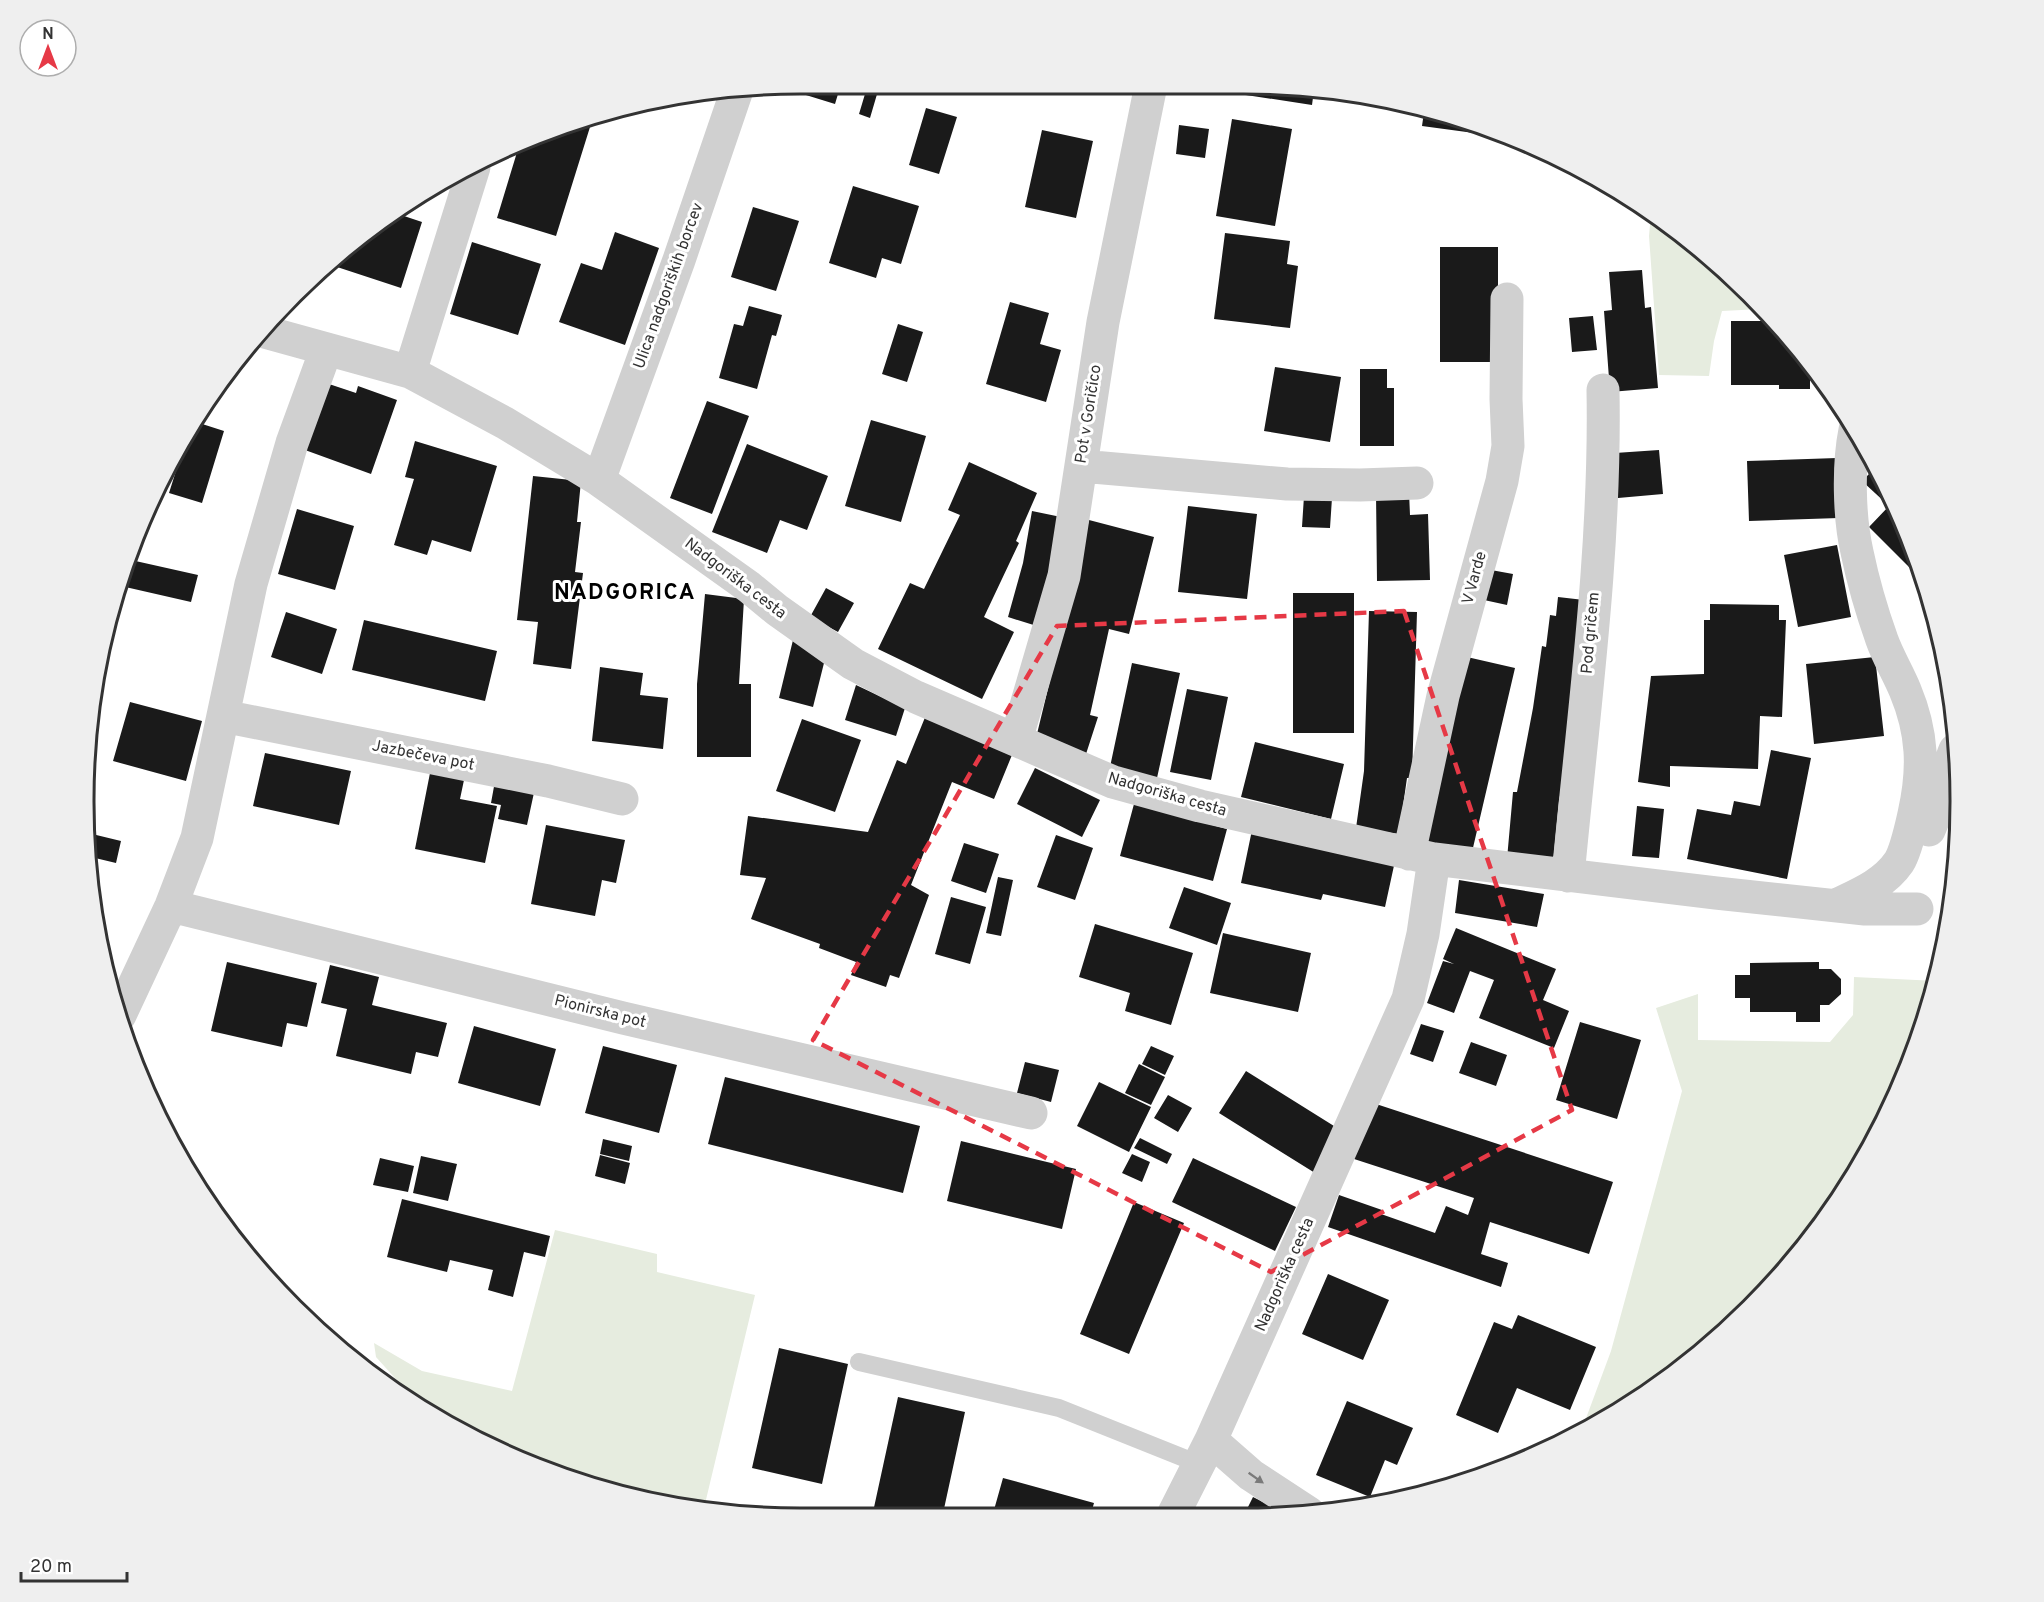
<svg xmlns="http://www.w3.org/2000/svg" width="2044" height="1602" font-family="Overpass,sans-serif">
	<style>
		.green { fill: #e6ecdf }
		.building { fill: #1a1a1a }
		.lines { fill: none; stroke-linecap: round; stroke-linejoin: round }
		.service { stroke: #d0d0d0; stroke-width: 18 }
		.minor { stroke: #d0d0d0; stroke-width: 33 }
		.oneway { fill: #7a7a7a }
		.marked { fill: none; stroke: #e63946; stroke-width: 4.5; stroke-dasharray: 12 8; stroke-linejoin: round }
		.labels { text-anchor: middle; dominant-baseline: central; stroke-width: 6; stroke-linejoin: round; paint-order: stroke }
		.street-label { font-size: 16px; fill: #333; stroke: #fff }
		.district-label { font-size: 22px; font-weight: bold; letter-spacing: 1.5px; fill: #000; stroke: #fff }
		.rim { fill: none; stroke: #333; stroke-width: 3 }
	</style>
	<rect width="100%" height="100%" fill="#fff"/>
	<path class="green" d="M1651,213L1680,232L1761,309L1722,311L1714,341L1709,376L1659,375L1649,236Z
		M1854,977L1937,981L1886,1118L1812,1237L1716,1340L1602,1422L1596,1424L1585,1421L1611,1351L1682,1091L1656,1008L1698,994V1040L1830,1042L1853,1015Z
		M555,1230L657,1254V1272L755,1295L704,1508L661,1504L527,1464L421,1407L376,1357L374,1343L422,1371L512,1391Z"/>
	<path class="building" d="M801,84H841L835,104L780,87Z
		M868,84H880L870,118L859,114Z
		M1234,85L1290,86L1314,90L1312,105L1233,93Z
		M926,108L957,117L939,174L909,165Z
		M1424,112L1473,122L1475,123L1474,133L1422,126Z
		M1232,119L1292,129L1275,226L1216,216Z
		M579,123L590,127L556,236L497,218L518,149Z
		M1179,125L1209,129L1205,158L1176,154Z
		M1042,130L1093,141L1076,218L1025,207Z
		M853,186L919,206L901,264L882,258L876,278L829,263Z
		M753,207L799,221L776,291L731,277Z
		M398,214L422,222L401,288L331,265Z
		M615,232L659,248L625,345L559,322L581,263L602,270Z
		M1225,233L1290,241L1287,264L1298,266L1290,328L1214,319Z
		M472,242L541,264L518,335L450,314Z
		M1440,247H1498V362H1440Z
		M1642,270L1645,308L1651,307L1658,388L1610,392L1604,311L1612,310L1609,272Z
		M1010,302L1049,313L1040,344L1061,350L1046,402L986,384Z
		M749,306L782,315L776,336L772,335L757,389L719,378L734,324L743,326Z
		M1593,316L1597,350L1572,352L1569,318Z
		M1731,321H1774L1782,328L1816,376H1810V389H1779V385H1731Z
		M898,324L923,332L907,382L882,374Z
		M1275,367L1341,377L1330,442L1264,431Z
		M1360,369H1387V388H1394V446H1360Z
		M320,381L356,393L358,386L397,400L371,474L305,450Z
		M707,401L749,416L712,514L670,498Z
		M871,420L926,436L901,522L845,506Z
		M196,422L224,431L202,503L169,493L188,433Z
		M415,441L497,466L471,552L432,540L427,555L394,545L414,479L405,477Z
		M747,444L828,476L807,530L780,520L767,553L712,532Z
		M1659,450L1663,494L1618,498L1615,453Z
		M1837,458L1839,518L1749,521L1747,461Z
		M969,462L1037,493L1016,541L1019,543L984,617L1014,632L982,699L878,649L910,583L924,589L960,515L948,510Z
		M1875,468L1922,570L1923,575L1915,567L1912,570L1869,527L1889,506L1862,481Z
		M533,476L581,481L577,522H581L575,572L583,573L571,669L533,664L538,622L517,620Z
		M1376,492H1409L1410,515L1428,514L1430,580L1377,581Z
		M1304,496L1332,498L1330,528L1302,527Z
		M1188,506L1257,514L1247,599L1178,592Z
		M297,509L354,526L335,590L278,574Z
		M1032,511L1061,517L1040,627L1008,617L1023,563Z
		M1089,520L1154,537L1129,634L1109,629L1090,715L1098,717L1086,754L1036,738Z
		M1837,545L1851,617L1798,627L1784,555Z
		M131,560L198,575L191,602L121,586Z
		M1491,570L1513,574L1507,605L1484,600Z
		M826,588L854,603L838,632L810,617Z
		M1293,593H1354V733H1293Z
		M705,594L744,599L739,684H751V757H697V684Z
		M1558,597L1584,600L1575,714L1559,801L1553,863L1507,859L1513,792H1517L1533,708L1542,646L1546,647L1550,615L1556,616Z
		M1710,604L1779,605V620H1786L1782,717L1760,716L1758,769L1670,766V787L1638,782L1651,676L1704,674V620H1710Z
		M1369,611L1417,612L1412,778H1407L1399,834L1356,828L1364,771Z
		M286,612L337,629L322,674L271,657Z
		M109,614L116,615L104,656H103Z
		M364,620L497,651L485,701L352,670Z
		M793,640L824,663L813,707L779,698Z
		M1467,657L1515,668L1472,852L1424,841Z
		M1875,657L1884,736L1814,744L1806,664Z
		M1132,663L1180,673L1157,778L1110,767Z
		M600,667L643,673L640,695L668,698L663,749L592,741Z
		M856,685L905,708L896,736L845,720Z
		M1187,689L1228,697L1211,780L1170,772Z
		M130,702L202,721L186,781L113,761Z
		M926,715L1014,750L994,799L952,782L911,885L929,895L899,978L890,975L886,987L851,975L856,962L819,948L820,944L751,919L766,878L740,875L748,816L868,832L897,760L906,764Z
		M802,719L861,740L835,812L776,791Z
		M1255,742L1344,764L1331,819L1241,797Z
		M1771,750L1811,758L1787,879L1687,859L1697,809L1731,815L1734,801L1760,806Z
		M265,753L351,771L339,825L253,806Z
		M1035,768L1100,800L1082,837L1017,804Z
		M430,773L464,780L460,799L497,806L485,863L415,849Z
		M495,781L535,788L527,825L498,819L501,805L491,803Z
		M1134,804L1227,829L1213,881L1120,856Z
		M1637,806L1664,809L1659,858L1632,856Z
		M546,825L625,840L616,883L602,880L595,916L531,904Z
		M1252,830L1395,861L1385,907L1323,894L1321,900L1241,883Z
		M88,833L121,841L116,863L91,857Z
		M1056,835L1093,848L1075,900L1037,887Z
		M964,843L999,854L986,893L951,881Z
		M998,877L1013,880L1001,936L986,933Z
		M1459,880L1544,894L1537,927L1455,913Z
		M1184,887L1231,903L1217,945L1169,928Z
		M951,897L986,907L970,964L935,954Z
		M1095,924L1193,953L1171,1025L1125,1011L1130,993L1079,977Z
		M1456,928L1556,969L1543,1000L1569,1011L1554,1048L1479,1018L1494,980L1470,971L1454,1013L1427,1003L1443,961L1454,964L1443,959Z
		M1223,933L1311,953L1298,1012L1210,993Z
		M227,962L317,983L307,1027L287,1023L282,1047L211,1031Z
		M1819,962V969H1831L1841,979V994L1829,1005H1820V1022H1796V1012H1750V998H1735V975H1750V963Z
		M330,965L379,977L372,1005L447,1023L438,1057L416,1052L411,1074L336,1056L347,1009L321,1003Z
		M1580,1022L1641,1040L1617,1119L1556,1100Z
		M1421,1024L1444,1031L1433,1062L1410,1054Z
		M474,1026L556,1049L540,1106L458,1083Z
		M1471,1042L1507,1055L1496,1086L1459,1073Z
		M603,1046L677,1065L659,1133L585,1113Z
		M1151,1046L1174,1056L1165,1075L1142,1064Z
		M1025,1062L1059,1070L1051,1102L1017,1093Z
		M1139,1064L1165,1077L1151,1105L1125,1093Z
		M1246,1071L1342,1131L1315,1173L1219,1113Z
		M725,1077L920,1126L903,1193L708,1144Z
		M1099,1082L1151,1107L1129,1152L1077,1126Z
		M1168,1095L1192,1108L1178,1132L1154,1118Z
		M1370,1102L1613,1182L1589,1254L1490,1222L1481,1254L1508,1263L1501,1287L1328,1227L1339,1195L1382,1210L1381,1214L1435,1233L1446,1206L1468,1215L1474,1198L1351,1158Z
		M1140,1138L1172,1154L1167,1164L1134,1148Z
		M603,1139L632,1146L629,1161L600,1154Z
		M961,1141L1076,1169L1062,1229L947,1201Z
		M1132,1154L1150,1162L1142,1182L1122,1173Z
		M600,1155L630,1163L625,1184L595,1176Z
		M421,1156L457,1164L448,1201L413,1193Z
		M380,1158L414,1166L408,1192L373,1185Z
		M1193,1158L1296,1207L1275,1251L1172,1202Z
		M402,1199L550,1236L545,1257L524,1252L513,1297L488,1290L493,1270L450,1260L447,1272L387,1257Z
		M1134,1202L1184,1223L1129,1354L1080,1334Z
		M1328,1274L1389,1300L1363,1360L1302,1334Z
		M1518,1315L1596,1347L1570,1410L1517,1388L1498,1433L1456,1415L1494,1322L1512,1329Z
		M779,1348L848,1364L822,1484L752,1468Z
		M898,1397L965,1412L942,1518H901L873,1512Z
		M1347,1401L1413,1428L1397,1465L1385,1460L1370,1497L1316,1475Z
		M1003,1478L1094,1503L1090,1517H992Z
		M1253,1497L1291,1516L1243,1517Z"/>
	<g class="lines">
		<path class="service" d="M859,1362L1059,1408L1199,1464"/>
		<path class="minor" d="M265,332L410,372L505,423L599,480L749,587L777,610L853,664L916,697L1113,782L1200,806L1434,859L1716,893L1865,909H1917
			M410,372L474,167
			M1081,466L1287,484L1360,485L1417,483
			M599,480L679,260L736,93
			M223,716L548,781L622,799
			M1016,740L1064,576L1103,322L1151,85
			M1929,830C1941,805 1944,776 1955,750
			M1409,854L1443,696L1502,481L1508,446L1506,399L1507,299
			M1568,876C1583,715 1606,552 1603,390
			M1836,905C1859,894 1884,884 1899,862C1906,851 1911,827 1914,814C1924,769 1923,733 1905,690C1898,673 1888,657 1882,640C1872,612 1863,581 1857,552C1849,517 1848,465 1855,430
			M171,906L623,1018L1031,1113
			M120,1015L171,906L197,838L251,584L292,443L326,350
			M1211,1440L1251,1475L1309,1513
			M1172,1517L1211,1440L1408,999L1423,934L1434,859"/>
	</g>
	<defs><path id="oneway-solid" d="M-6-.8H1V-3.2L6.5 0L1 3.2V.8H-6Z" transform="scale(1.5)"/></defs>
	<use class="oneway" href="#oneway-solid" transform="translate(1256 1478) rotate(35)"/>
	<path class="marked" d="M1404,611L1572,1110L1271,1272L813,1040L1057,626Z"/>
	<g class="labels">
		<g class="street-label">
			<text transform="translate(669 286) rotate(-70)">Ulica nadgoriških borcev</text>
			<text transform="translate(1089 414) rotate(-81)">Pot v Goričico</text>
			<text transform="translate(1475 578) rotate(-75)">V Varde</text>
			<text transform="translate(735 579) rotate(37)">Nadgoriška cesta</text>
			<text transform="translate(1591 633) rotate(-85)">Pod gričem</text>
			<text transform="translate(423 756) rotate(11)">Jazbečeva pot</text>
			<text transform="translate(1167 795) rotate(16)">Nadgoriška cesta</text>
			<text transform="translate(600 1012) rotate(14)">Pionirska pot</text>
			<text transform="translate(1285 1275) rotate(-66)">Nadgoriška cesta</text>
		</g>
		<g class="district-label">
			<text x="625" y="593">NADGORICA</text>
		</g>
	</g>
	<path d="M0 0H2044V1602H0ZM800 94H1244A706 706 0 0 1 1950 800V802A706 706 0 0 1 1244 1508H800A706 706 0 0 1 94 802V800A706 706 0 0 1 800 94Z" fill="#efefef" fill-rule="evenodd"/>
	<path class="rim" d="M800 94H1244A706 706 0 0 1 1950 800V802A706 706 0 0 1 1244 1508H800A706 706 0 0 1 94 802V800A706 706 0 0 1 800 94Z"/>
	<g transform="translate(48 48)"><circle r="28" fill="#ffffff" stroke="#adadad" stroke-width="1.5"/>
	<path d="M0-4.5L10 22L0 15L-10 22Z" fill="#e63946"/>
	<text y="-9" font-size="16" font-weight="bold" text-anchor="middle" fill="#333333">N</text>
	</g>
	<path d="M21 1572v9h106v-9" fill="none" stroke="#333333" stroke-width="3"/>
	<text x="30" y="1572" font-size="18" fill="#333333" stroke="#ffffff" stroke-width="4.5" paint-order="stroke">20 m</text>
</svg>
